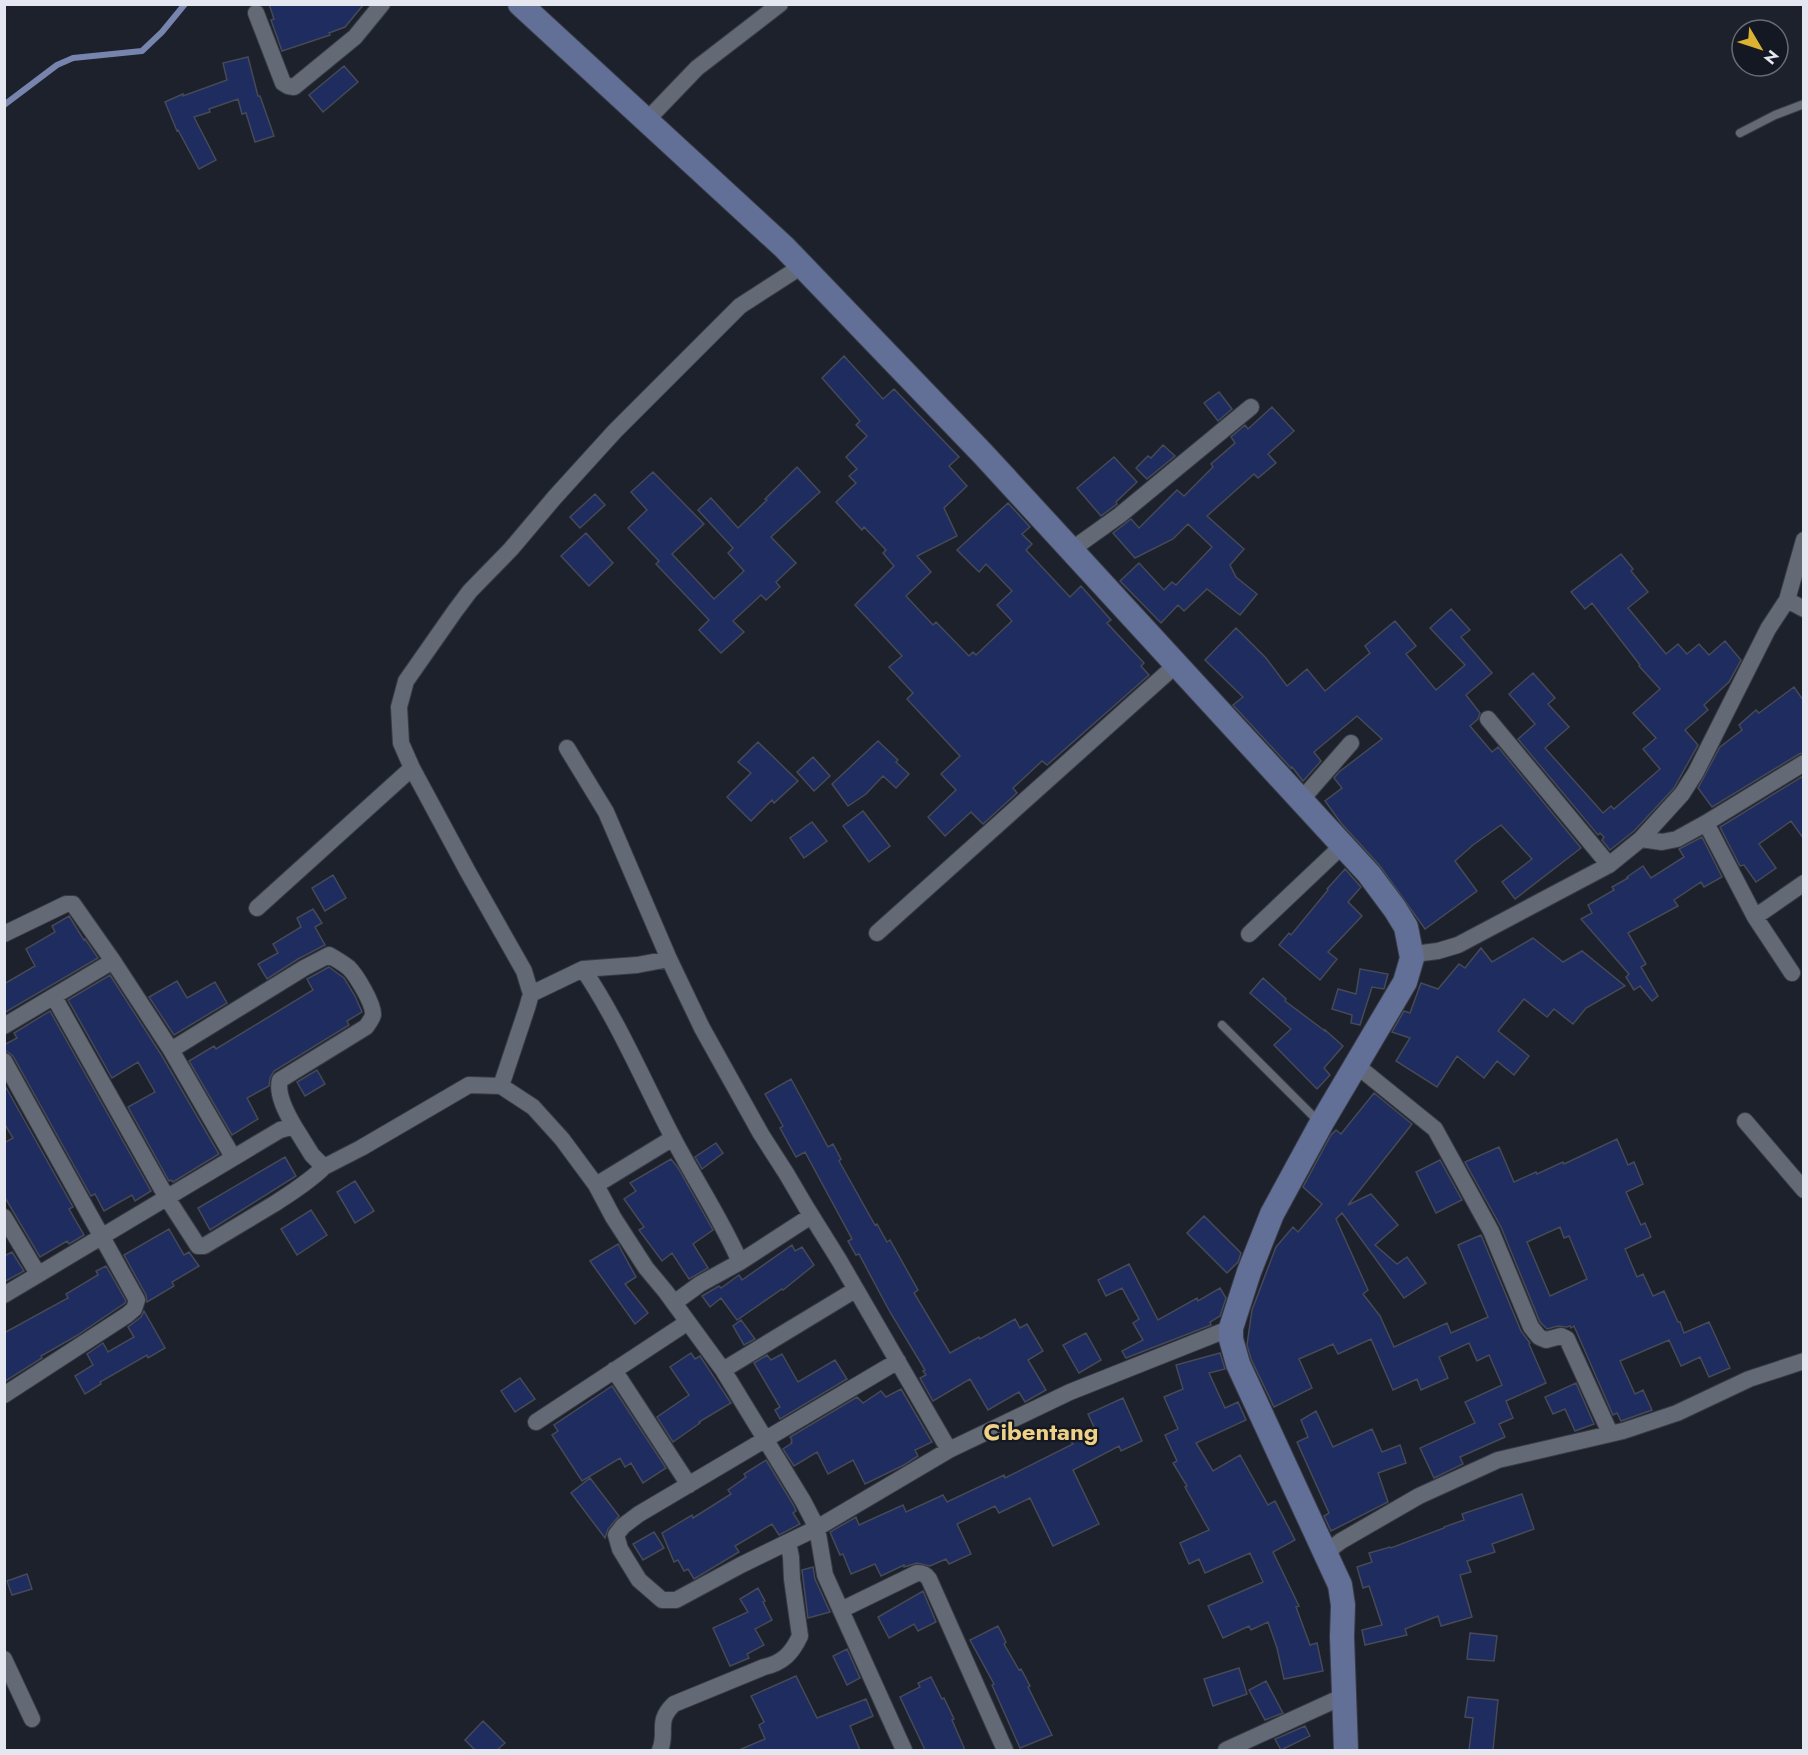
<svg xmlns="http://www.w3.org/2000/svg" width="1808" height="1755" font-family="Jost,sans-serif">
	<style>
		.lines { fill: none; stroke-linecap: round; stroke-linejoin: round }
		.stream { stroke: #7784ae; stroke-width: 6 }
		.building { fill: #1e2c60; stroke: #454a56; stroke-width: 1.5; fill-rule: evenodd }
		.lane-casing { stroke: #383b44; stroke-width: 10 }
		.street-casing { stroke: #383b44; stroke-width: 18 }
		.secondary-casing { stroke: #383b44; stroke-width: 26 }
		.lane { stroke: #646976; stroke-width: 8 }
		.street { stroke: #646976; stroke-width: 16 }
		.secondary { stroke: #626f97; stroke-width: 24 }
		.labels { text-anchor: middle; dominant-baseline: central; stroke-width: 4.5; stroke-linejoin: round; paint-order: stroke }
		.quarter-label { font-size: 24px; font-weight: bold; fill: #eed186; stroke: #141822 }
	</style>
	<rect width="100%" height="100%" fill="#1d212c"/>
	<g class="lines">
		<path class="stream" d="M4,105L57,65L73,58L142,51L162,32L185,4"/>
	</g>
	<path class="building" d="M269,4H364L345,27L329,33L330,35L282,51L271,20L274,19Z
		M248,57L258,96H260L274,136L255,142L246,113L242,114L238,99L209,109L210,112L194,117L216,160L199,169L178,130L177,131L165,102L183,94V96L227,80L223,63Z
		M344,66L358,82L323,112L309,95Z
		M844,356L883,399L894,389L959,457L949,466L967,486L944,508L957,536L917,556L931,572L906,596L933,625L936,622L969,656L973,652L976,655L1012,621L997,605L1012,591L986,564L979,572L957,550L1008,503L1030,527L1022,534L1032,544L1026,550L1070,597L1081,586L1111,620L1107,623L1144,663L1141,666L1149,675L1047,765L1042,761L1013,788L1017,793L983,824L971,812L945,836L928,817L956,790L941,774L960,756L907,699L913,693L889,667L902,656L855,605L894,566L883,553L886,550L864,527L862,530L836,502L856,483L849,476L857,469L846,457L867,436L856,425L860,421L822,378Z
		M1219,392L1232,409L1218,421L1204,403Z
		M1272,407L1294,431L1268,454L1276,463L1258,478L1254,474L1207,516L1244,549L1230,565L1236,577L1257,594L1240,615L1207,589L1184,611L1178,605L1161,623L1120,581L1139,563L1164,590L1172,582L1176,585L1212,547L1188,524L1173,539L1135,558L1113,533L1131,519L1139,528L1177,490L1184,496L1213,467L1211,464L1235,443L1231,437L1245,425L1248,429Z
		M1163,445L1175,456L1147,479L1136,468L1148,456L1151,458Z
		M1114,457L1137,482L1116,502L1117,504L1101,516L1077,488Z
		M797,467L820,492L771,537L796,563L776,582L780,587L766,600L761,595L733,621L744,632L721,653L699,630L709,620L656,564L659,561L628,528L647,510L631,492L653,472L704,524L672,554L714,599L744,571L728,553L733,548L698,510L711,498L738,528L767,500L765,499Z
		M595,494L605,505L580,528L570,517Z
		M586,533L613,563L589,586L561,556Z
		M1621,554L1633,569L1631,571L1648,592L1628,608L1666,654L1678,644L1687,654L1699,644L1709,655L1725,641L1741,660L1729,682L1704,705L1708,710L1685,730L1698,745L1674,788L1634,831L1610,850L1602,840L1604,837L1600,833L1598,835L1518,739L1535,724L1509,694L1533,673L1555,698L1548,704L1569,727L1545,748L1603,813L1611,806L1614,809L1660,769L1643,749L1656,738L1633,713L1660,689L1639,666L1640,665L1592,603L1585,609L1571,592Z
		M1451,609L1470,630L1461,637L1492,673L1466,695L1480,713L1478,719L1470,726L1492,752L1498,747L1581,848L1515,899L1502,882L1532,859L1501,825L1473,845L1455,861L1477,891L1425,929L1380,866L1341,823L1325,801L1342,788L1334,778L1339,772L1382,739L1357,716L1314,752L1321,761L1303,781L1292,767L1291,768L1233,705L1243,697L1205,660L1236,628L1266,658L1287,686L1307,669L1325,691L1370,653L1365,646L1395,621L1416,646L1406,654L1436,690L1465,665L1430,628Z
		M1794,687L1803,700V753L1799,754L1712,807L1698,788L1720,747L1742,730L1739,725L1756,710L1759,713Z
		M878,741L898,760L896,762L909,774L896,788L883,776L866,794L848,806L832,784Z
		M758,742L798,781L774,803L772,800L751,821L727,797L751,773L738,762Z
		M813,757L830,776L814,791L797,772Z
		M1803,776V838L1791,821L1759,844L1776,868L1756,882L1744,865L1740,866L1720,827Z
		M863,811L890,846L869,862L843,826Z
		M812,822L827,841L804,858L790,838Z
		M1702,837L1722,877L1704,887L1701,882L1674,900L1678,906L1628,933L1646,964L1641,967L1658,996L1652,1001L1640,986L1634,990L1626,977L1629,974L1581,919L1592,913L1588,905L1614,890L1612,887L1628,878L1627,877L1643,866L1651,878L1684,857L1679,849Z
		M1345,869L1361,887L1348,902L1362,916L1328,952L1337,959L1320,980L1279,945L1289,933L1291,935L1328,890L1327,889Z
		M333,875L346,898L325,911L312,888Z
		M313,909L322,923L315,927L325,945L298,959L267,979L258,964L278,953L273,944L301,927L297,918Z
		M69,916L84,940L85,939L98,958L4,1013V984L35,966L26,949L55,932L52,926Z
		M1533,938L1563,962L1582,951L1625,986L1586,1008L1573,1024L1554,1009L1547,1017L1524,999L1498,1031L1529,1056L1514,1075L1497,1061L1484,1078L1457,1056L1437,1087L1396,1061L1410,1038L1392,1032L1404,1011L1410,1013L1421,983L1438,989L1459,964L1465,968L1481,948L1492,962Z
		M329,967L344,978L355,996L362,1012L347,1021L349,1025L274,1071L270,1078L269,1086L247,1098L258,1119L232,1135L189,1061L214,1046L216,1049L313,990L307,979Z
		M1360,969L1388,974L1384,989L1372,987L1360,1025L1351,1023L1352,1015L1332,1009L1338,989L1356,994Z
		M110,975L162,1056L219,1154L173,1182L171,1180L169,1181L128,1107L155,1092L138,1062L112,1078L68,1000Z
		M1263,978L1286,999L1285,1001L1325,1031V1030L1343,1046L1324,1068L1330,1075L1317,1089L1274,1045L1291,1029L1250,993Z
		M177,981L187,998L215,982L227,1003L174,1035L149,997Z
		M50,1011L151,1191L135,1201L132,1195L104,1211L95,1194L91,1196L13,1056L4,1049V1045L17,1038L14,1033Z
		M317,1070L325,1084L305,1096L297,1082Z
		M791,1079L828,1147L833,1144L841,1159L839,1161L875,1225L877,1224L887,1242L890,1240L918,1290L914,1293L950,1353L979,1337L980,1339L1015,1319L1020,1328L1027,1324L1043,1351L1028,1360L1046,1390L1025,1402L1019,1392L988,1410L970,1379L933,1401L920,1378L926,1375L923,1371L925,1370L890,1312L859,1254L856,1255L848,1241L852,1239L805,1152L796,1157L780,1128L783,1126L765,1094Z
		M4,1084L73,1207L69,1209L84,1235L69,1244L67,1241L40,1257L4,1196V1143L13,1138L4,1123Z
		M1374,1093L1412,1124L1348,1205L1371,1194L1398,1225L1375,1245L1397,1264L1407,1257L1426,1283L1404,1298L1342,1213L1336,1219L1368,1290L1363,1294L1380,1316L1394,1347L1447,1323L1451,1333L1488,1317L1458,1245L1481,1235L1521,1331L1530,1343L1529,1344L1546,1383L1506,1401L1513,1418L1499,1424L1505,1437L1460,1457L1463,1464L1434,1478L1420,1448L1475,1423L1465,1402L1502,1385L1489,1355L1477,1361L1469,1343L1439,1357L1448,1378L1421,1390L1417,1379L1393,1390L1371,1339L1338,1354L1333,1344L1299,1359L1312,1388L1274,1407L1251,1359L1247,1345L1252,1310L1276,1247L1293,1227L1298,1232L1322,1204L1303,1187L1331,1135L1336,1130L1341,1134Z
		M1617,1139L1628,1165L1634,1162L1643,1184L1626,1192L1641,1225L1645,1223L1651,1237L1625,1249L1637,1277L1643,1274L1653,1296L1664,1291L1678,1322H1680L1684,1333L1709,1322L1730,1368L1709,1377L1700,1357L1681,1366L1669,1340L1620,1361L1635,1394L1643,1390L1652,1410L1621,1421L1617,1413L1613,1415L1574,1326L1571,1328L1570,1326L1567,1327L1558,1326L1547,1329L1540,1322L1501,1227L1465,1162L1499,1147L1514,1182L1536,1172L1537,1174L1563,1162L1564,1164ZM1560,1227L1564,1238L1569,1236L1587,1279L1550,1296L1527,1242Z
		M716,1143L723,1153L702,1169L695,1157Z
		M285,1157L296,1176L210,1230L198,1208Z
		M671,1159L678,1168L713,1230L693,1244L708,1268L689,1279L672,1253L662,1261L639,1230L644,1227L624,1199L636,1191L630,1183Z
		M1440,1160L1462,1200L1436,1213L1416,1172Z
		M355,1181L374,1211L355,1223L337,1192Z
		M311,1210L327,1235L297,1255L281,1229Z
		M1204,1216L1241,1253L1238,1262L1227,1273L1187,1233Z
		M169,1229L184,1255L189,1252L199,1266L172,1282L174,1286L147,1302L146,1295L124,1255Z
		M618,1244L636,1277L625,1284L648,1313L635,1324L590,1261Z
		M792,1245L795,1251L802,1247L814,1265L783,1290L782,1289L737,1320L721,1298L710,1307L702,1296L719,1286L721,1288L739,1275L742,1280Z
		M12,1252L24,1271L4,1282V1256Z
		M1129,1264L1158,1320L1197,1298L1198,1301L1220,1288L1226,1298L1220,1316L1210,1322L1211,1325L1126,1358L1122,1351L1143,1340L1133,1323L1139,1319L1122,1288L1106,1296L1098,1280Z
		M106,1266L126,1301L125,1303L76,1336L41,1356L42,1358L4,1382V1333L68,1298L66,1294L98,1275L96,1271Z
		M144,1311L165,1348L148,1358L147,1355L100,1382L101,1384L85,1394L75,1376L93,1365L87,1354L103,1343L108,1352L134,1337L128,1327L141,1317Z
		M741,1320L755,1339L744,1345L733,1326Z
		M1086,1333L1101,1360L1079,1373L1063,1345Z
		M691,1353L695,1359L700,1356L731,1403L699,1422L700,1423L673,1442L657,1417L689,1395L670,1367Z
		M1220,1353L1225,1369L1209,1373L1225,1408L1238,1402L1246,1420L1196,1443L1213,1471L1240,1455L1268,1505L1275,1501L1295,1540L1273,1552L1299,1606L1296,1607L1310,1645L1317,1643L1323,1671L1284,1679L1277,1648L1268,1622L1251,1630L1249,1626L1223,1638L1208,1606L1263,1582L1250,1553L1205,1573L1199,1559L1189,1564L1180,1543L1209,1530L1185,1487L1187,1486L1173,1463L1177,1461L1165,1435L1178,1429L1164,1397L1183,1389L1176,1365Z
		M782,1354L798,1382L835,1360L847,1379L780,1419L775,1410L780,1407L754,1363L767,1355L771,1360Z
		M520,1378L535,1399L515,1412L501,1391Z
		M1576,1383L1594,1424L1575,1431L1565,1409L1553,1414L1545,1397Z
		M612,1386L666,1468L643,1483L631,1463L625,1467L620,1458L582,1481L552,1435L558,1431L554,1425Z
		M901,1389L932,1442L915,1450L918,1456L904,1465L865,1484L853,1460L828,1474L817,1452L794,1466L783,1449L792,1443L791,1442L792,1440L790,1437L857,1397L863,1403L881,1391L886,1397Z
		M1123,1398L1142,1441L1121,1451L1119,1446L1073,1470L1099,1524L1053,1546L1030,1498L999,1513L995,1506L957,1524L971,1554L949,1564L946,1559L930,1566L917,1563L904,1567V1565L881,1576L875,1564L851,1574L843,1554L840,1555L830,1532L856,1517L859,1525L903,1505L906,1512L943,1495L947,1502L1004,1475L1005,1478L1073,1444L1070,1440L1094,1427L1088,1414Z
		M1316,1411L1333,1447L1372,1429L1382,1452L1400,1445L1406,1463L1378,1473L1388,1502L1331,1531L1324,1516L1329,1513L1297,1442L1308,1437L1301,1420Z
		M766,1460L794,1506L796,1511L793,1513L800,1524L779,1535L772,1524L735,1546L739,1552L694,1579L688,1569L684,1571L678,1560L674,1562L662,1533L692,1515L693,1518L731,1494L728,1490L746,1477L744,1474Z
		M590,1478L619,1516L608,1529L605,1538L571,1493Z
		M1522,1494L1534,1529L1492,1544L1495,1552L1467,1561L1471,1572L1460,1575L1472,1617L1441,1626L1438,1616L1405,1629L1407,1635L1365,1645L1362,1630L1382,1625L1369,1586L1363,1588L1357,1567L1372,1562L1369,1553L1390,1547L1391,1548L1444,1528V1527L1464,1520L1462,1514Z
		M654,1532L664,1548L643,1560L633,1544Z
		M813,1567L815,1579L830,1612L808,1618L802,1570Z
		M27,1574L32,1589L12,1595L7,1581Z
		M758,1588L765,1601L763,1602L772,1620L755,1629L764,1645L747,1654L749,1658L730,1666L713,1628L748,1612L740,1599Z
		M923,1591L936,1622L918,1631L914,1624L889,1638L878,1617Z
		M998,1626L1006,1642L1004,1644L1019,1670L1021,1669L1030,1686L1028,1687L1052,1735L1020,1748L992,1685L994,1684L970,1640Z
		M1470,1633L1497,1636L1494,1661L1467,1659Z
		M847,1649L860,1678L847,1685L833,1656Z
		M1239,1668L1247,1694L1213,1706L1204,1679Z
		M796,1676L817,1718L866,1699L873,1716L850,1726L860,1750H739L765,1739L759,1725L764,1722L751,1696Z
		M931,1677L942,1699L944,1698L954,1719L952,1720L965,1750H925L900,1697L920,1687L918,1683Z
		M1266,1681L1283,1713L1265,1720L1249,1690Z
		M1468,1697L1498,1700L1493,1750H1469L1473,1718L1465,1717Z
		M483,1721L505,1743L497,1750H475L465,1740Z
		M1305,1726L1310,1736L1281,1750L1275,1739Z"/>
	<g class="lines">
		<g class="lane-casing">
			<path id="lane" d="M1740,133L1775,115L1804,104
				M1222,1025L1320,1123"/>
		</g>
		<g class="street-casing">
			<path id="street" d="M256,13L283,83L288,86L294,87L355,37L382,4
				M647,120L697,68L780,4
				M1071,550L1120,515L1251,407
				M1787,600L1804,609
				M1488,719L1609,865
				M567,748L606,812L669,959L702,1028L761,1134L786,1173L806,1207L839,1260L949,1450
				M1302,799L1351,743
				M1706,823L1755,917L1792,973
				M1641,839L1662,842L1677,839L1706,823L1804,763
				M257,908L412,768
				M1755,917L1804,883
				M877,933L1177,664
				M4,934L66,904H73L113,961L171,1050L233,1157
				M1249,934L1343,845
				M1412,958L1422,953L1438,951L1458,945L1609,865L1641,839L1682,794L1696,772L1768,629L1787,600L1804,540
				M583,969C618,1021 643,1080 672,1136C694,1179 721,1218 740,1262L700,1284L674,1303
				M531,994L583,969L637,965L669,959
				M54,997L167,1198L198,1246H204C227,1232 251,1218 274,1204C291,1193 309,1182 324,1167
				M4,1026L113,961
				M171,1050L304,968L329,955C336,959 343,963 349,968C356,975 374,1004 373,1015C372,1019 368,1024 366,1027L280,1080C276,1094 287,1114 294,1126
				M4,1061L137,1300L134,1309L127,1315L4,1395
				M1356,1065L1435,1129L1491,1231L1531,1327L1539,1337L1546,1340L1561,1336L1567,1339L1610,1433
				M501,1086L527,1008L531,994L524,971L468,872L412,768L401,743L399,707L406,681L455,611L470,591L511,549L555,497L615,431L740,306L802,266
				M1745,1121L1804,1190
				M596,1185L673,1138
				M4,1217L38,1274
				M740,1262L811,1216
				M4,1295L280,1130L294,1126L312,1155L324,1167L361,1148L469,1085L501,1086L533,1107L562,1139L596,1185L613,1217L646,1268L666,1292L723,1370L803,1501L817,1528L825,1575L904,1750
				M614,1370L689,1485
				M723,1370L855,1290
				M536,1422L688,1322
				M788,1542L741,1565L676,1600H662L639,1580L620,1549L616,1535L623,1526L639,1514L898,1361
				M1324,1554L1341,1541L1419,1496L1498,1460L1623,1431L1677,1413L1749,1379L1804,1361
				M841,1610L917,1573C923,1573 925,1574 929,1579L1005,1750
				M4,1659L32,1719
				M660,1750C668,1731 655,1722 674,1704L764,1667C783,1663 792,1653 800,1636L792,1579L791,1557L788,1542L817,1528L949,1450L1070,1392L1231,1328
				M1226,1750L1344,1696"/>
		</g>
		<g class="secondary-casing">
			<path id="secondary" d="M520,4L784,247L983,454L1369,874L1395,909L1406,927L1412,958L1405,982L1321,1124L1272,1214L1249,1272L1231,1328V1339L1238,1364L1340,1585L1343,1605L1342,1637L1346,1750"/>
		</g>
		<use href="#lane" class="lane"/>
		<use href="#street" class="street"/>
		<use href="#secondary" class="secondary"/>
	</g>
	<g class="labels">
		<g class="quarter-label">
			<text x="1041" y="1431">Cibentang</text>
		</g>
	</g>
	<rect width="1808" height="1755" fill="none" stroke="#e4e7ef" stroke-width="12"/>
	<g transform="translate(1760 48) rotate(129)"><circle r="28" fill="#141822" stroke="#676b74" stroke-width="1.5"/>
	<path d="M0-4.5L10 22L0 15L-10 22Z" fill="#dcb233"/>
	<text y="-9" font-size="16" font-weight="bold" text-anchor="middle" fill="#e4e7ef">N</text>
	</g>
</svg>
